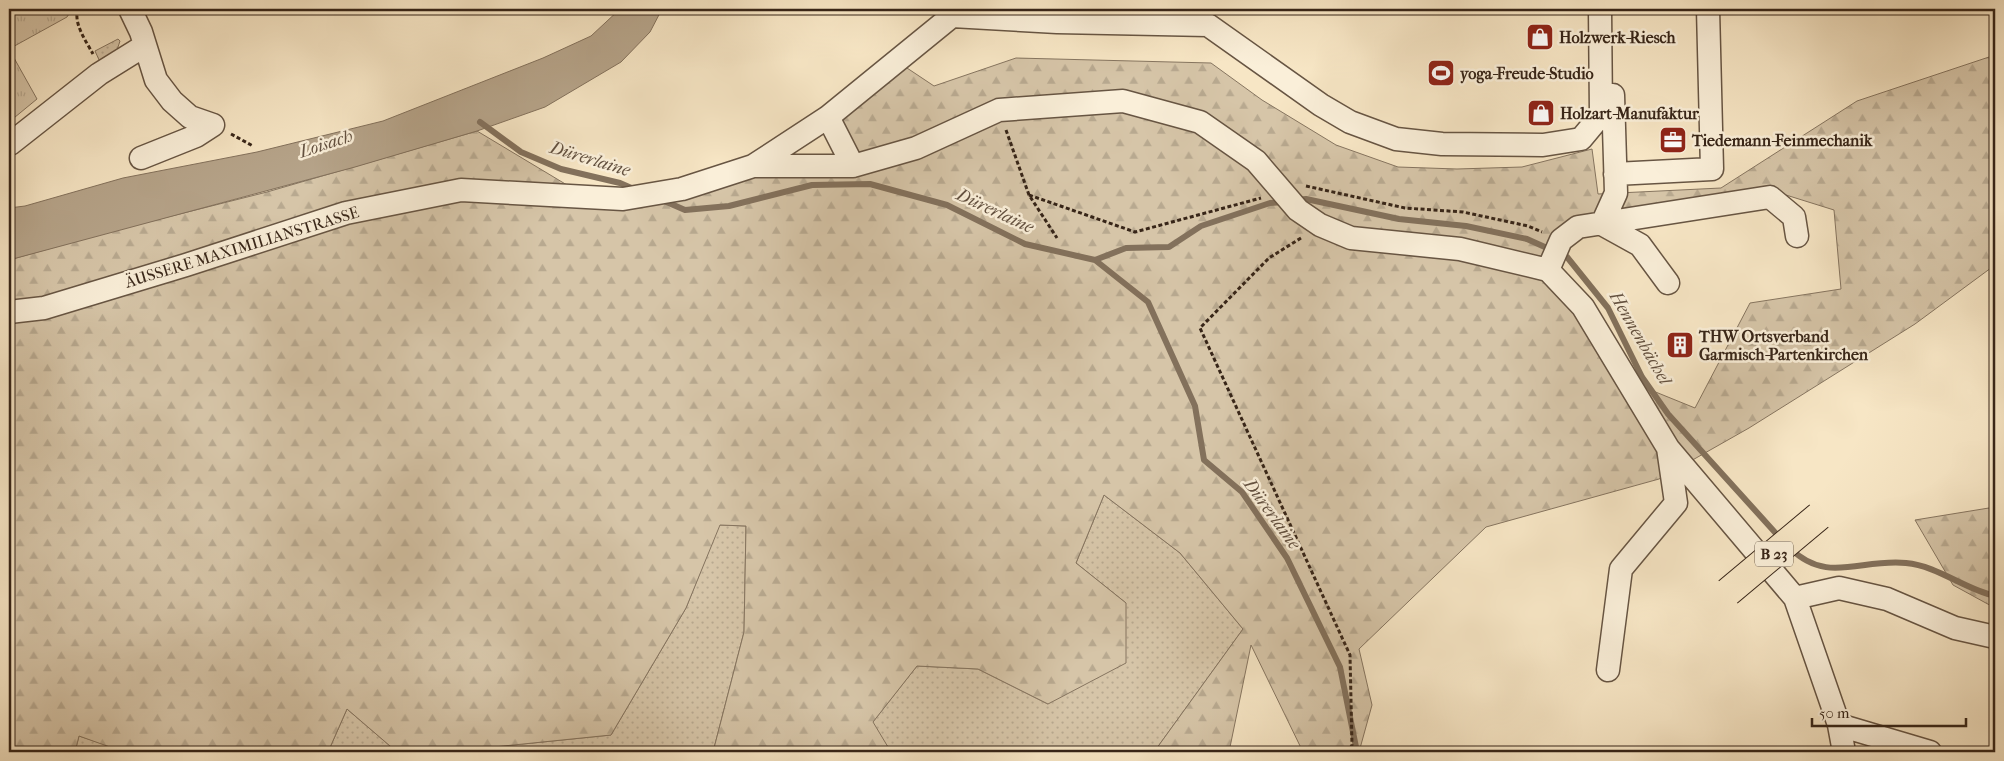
<svg xmlns="http://www.w3.org/2000/svg" width="2004" height="761" font-family="'IM FELL French Canon',serif">
	<style>
		.grass { fill: url(#grass-dots); stroke: #867560 }
		.forest { fill: url(#forest-firs); stroke: #867560; fill-rule: evenodd }
		.park { fill: url(#park-tufts); stroke: #867560 }
		.water { fill: #b6a48a; stroke: #83715c }
		.lines { fill: none; stroke-linecap: round; stroke-linejoin: round }
		.stream { stroke: #83715c; stroke-width: 6 }
		.minor-casing { stroke: #675543; stroke-width: 25 }
		.path { stroke: #372518; stroke-width: 3; stroke-dasharray: 4 2.5; stroke-linecap: butt }
		.minor { stroke: #faefd9; stroke-width: 22 }
		.major-bridge-casing { stroke: #372518; stroke-width: 30; stroke-linecap: butt }
		.major-bridge { stroke: #f7e6c5; stroke-width: 28 }
		.labels { text-anchor: middle; dominant-baseline: central; stroke-width: 5; stroke-linejoin: round; paint-order: stroke }
		.shield { fill: #faefd9; stroke: #726252; stroke-width: 1 }
		.shield-label { font-size: 15px; font-weight: bold; fill: #372518 }
		.poi-label { font-size: 16px; font-weight: bold; fill: #372518; stroke: #faefd9; text-anchor: start }
		.street-label { font-size: 16px; fill: #372518; stroke: #faefd9 }
		.water-label { font-size: 18px; font-style: italic; fill: #635140; stroke: #faefd9 }
	</style>
	<defs>
		<pattern id="grass-dots" width="8" height="8" patternUnits="userSpaceOnUse" patternTransform="scale(1.25)"><rect width="8" height="8" fill="#d6c5a8"/><path d="M2 2h.1M6 6h.1" fill="none" stroke="#b8a990" stroke-width="1.8" stroke-linecap="round"/></pattern>
		<pattern id="forest-firs" width="22" height="20" patternUnits="userSpaceOnUse" patternTransform="scale(1.25)"><rect width="22" height="20" fill="#d6c5a8"/><path d="M5 1l3.5 6h-7zM16 11l3.5 6h-7z" fill="#b8a990"/></pattern>
		<pattern id="park-tufts" width="24" height="20" patternUnits="userSpaceOnUse" patternTransform="scale(1.25)"><rect width="24" height="20" fill="#d6c5a8"/><path d="M3 7l-1-3M5 7V3M7 7l1-3M15 17l-1-3M17 17v-4M19 17l1-3" fill="none" stroke="#b8a990"/></pattern>
	</defs>
	<rect width="100%" height="100%" fill="#f7e6c5"/>
	<filter id="stains"><feTurbulence type="fractalNoise" baseFrequency=".004" numOctaves="4"/><feColorMatrix values="0 0 0 0 .2 0 0 0 0 .09 0 0 0 0 .02 0 0 0 .5 -.17"/></filter>
	<radialGradient id="worn" r=".72"><stop offset=".6" stop-color="#630" stop-opacity="0"/><stop offset="1" stop-color="#630" stop-opacity=".3"/></radialGradient>
	<path class="grass" d="M118,39L120,41L117,50L100,62L95,51Z
		M1104,495L1180,553L1243,629L1154,752H891L872,723L917,666L978,669L1048,704L1126,603L1076,563Z
		M719,525L746,526L744,632L713,752H445L611,735L686,608Z
		M347,709L397,752H328Z
		M79,736L122,750L124,752H75Z"/>
	<path class="forest" d="M1995,55V265L1915,324L1749,428L1659,479L1486,527L1359,649L1372,705L1359,752H1303L1251,645L1229,752H1154L1243,629L1180,553L1104,495L1076,563L1126,603V663L1048,704L978,669L917,666L873,722L891,752H713L744,632L746,526L720,525L686,608L611,735L445,752H397L347,709L328,752H124L79,736L75,752H9V260L112,231L267,192L477,131L587,197L753,166H852L828,117L898,62L934,86L1016,58L1211,63L1262,100L1336,145L1398,167L1457,169L1522,167L1592,149L1598,194L1721,188L1857,101ZM1786,195L1834,210L1841,289L1750,303L1695,408L1626,380L1548,270L1578,226Z
		M1995,507V608L1953,585L1915,520Z"/>
	<path class="park" d="M9,9H72L67,17L9,49L37,99L9,122Z"/>
	<path class="water" d="M620,9H662L650,32L621,62L545,107L477,131L355,167L9,260V208L25,206L123,178L257,152L383,121L543,58L591,36Z"/>
	<g class="lines">
		<path class="stream" d="M480,122L521,152L561,169L620,183L636,190
			M662,200L685,210L729,206L812,185L870,184L947,205L1025,244L1095,260L1148,302L1195,406L1204,460L1242,492L1287,558L1340,667L1357,752
			M1296,200L1306,199L1399,219L1466,226L1527,239L1567,257L1608,308L1642,377L1668,414L1781,539
			M1095,260L1126,248L1169,247L1201,226L1270,203L1284,202
			M1790,548C1827,585 1861,558 1906,563C1938,566 1964,589 1995,596"/>
		<g class="minor-casing">
			<path id="minor" d="M130,9L141,32L156,80L172,101L190,117L213,125
				M952,16L1057,22L1208,25L1321,105L1350,122L1396,139L1442,144L1543,145L1581,139L1601,115L1600,9
				M1613,95L1616,193L1602,224L1640,245L1668,283
				M828,117L853,166
				M10,144L99,74L144,46
				M141,158L196,136L213,125
				M753,166H853L916,148L999,110L1123,101L1200,122L1256,161L1298,210L1320,225L1351,238L1460,249L1548,270L1583,307L1668,448L1795,598L1839,725L1844,752
				M1615,174L1712,169L1708,9
				M1548,270L1561,240L1578,227L1770,197L1794,217L1797,236
				M9,312L44,308L186,265L346,213L461,190L623,199L682,189L753,166L828,117L952,16L957,9
				M1795,598L1839,588L1887,599L1955,628L1995,637
				M1608,670L1621,569L1676,503L1668,448
				M1839,725L1930,752"/>
		</g>
		<path class="path" d="M78,9C73,23 86,41 93,54
			M9,11L13,9
			M1006,130L1029,195L1057,238
			M231,134L253,146
			M1306,186L1405,208L1463,212L1528,226L1542,232
			M1029,195L1135,232L1261,198
			M1301,238L1269,258L1200,328L1350,655L1352,745L1348,752"/>
		<use href="#minor" class="minor"/>
		<g class="major-bridge-casing">
			<path id="major-bridge" d="M1728,592L1819,516"/>
		</g>
		<use href="#major-bridge" class="major-bridge"/>
	</g>
	<defs>
		<g id="shop-square" transform="scale(1.4375)"><rect x="-9" y="-9" width="18" height="18" rx="4" fill="#8f2418" stroke="#faefd9"/><path d="M-5-2.5h2.3a2.7 3.5 0 0 1 5.4 0H5L5.5 6h-11ZM-1.5-2.5h3a1.5 2.3 0 0 0-3 0Z" fill="#fff"/></g>
		<g id="stadium-square" transform="scale(1.4375)"><rect x="-9" y="-9" width="18" height="18" rx="4" fill="#8f2418" stroke="#faefd9"/><path d="M0-5a6.5 5 0 1 0 0 10a6.5 5 0 1 0 0-10ZM-3.5-1.8h7v3.6h-7Z" fill="#fff"/></g>
		<g id="office-square" transform="scale(1.4375)"><rect x="-9" y="-9" width="18" height="18" rx="4" fill="#8f2418" stroke="#faefd9"/><path d="M-6-3h4V-5.5h4V-3h4V5H-6ZM-1-4.5V-3h2v-1.5ZM-6 0V1H6V0Z" fill="#fff"/></g>
		<g id="building-square" transform="scale(1.4375)"><rect x="-9" y="-9" width="18" height="18" rx="4" fill="#8f2418" stroke="#faefd9"/><path d="M-4-6H4V6H1V3H-1V6H-4ZM-2.5-4.3h1.7v1.8h-1.7ZM.8-4.3h1.7v1.8H.8ZM-2.5-1h1.7V.8h-1.7ZM.8-1h1.7V.8H.8Z" fill="#fff"/></g>
	</defs>
	<g fill-rule="evenodd">
		<use href="#shop-square" x="1540" y="37"/>
		<use href="#stadium-square" x="1441" y="73"/>
		<use href="#shop-square" x="1541" y="113"/>
		<use href="#office-square" x="1673" y="140"/>
		<use href="#building-square" x="1680" y="345"/>
	</g>
	<g class="labels">
		<rect class="shield" x="1755" y="541.5" width="38" height="25" rx="4"/>
		<g class="shield-label">
			<text x="1774" y="554">B 23</text>
		</g>
		<g class="poi-label">
			<text x="1559" y="37">Holzwerk-Riesch</text>
			<text x="1460" y="73">yoga-Freude-Studio</text>
			<text x="1560" y="113">Holzart-Manufaktur</text>
			<text x="1692" y="140">Tiedemann-Feinmechanik</text>
			<text x="1699" y="336">THW Ortsverband<tspan x="1699" dy="18">Garmisch-Partenkirchen</tspan></text>
		</g>
		<g class="street-label">
			<text transform="translate(242 247) rotate(-17)">ÄUSSERE MAXIMILIANSTRASSE</text>
		</g>
		<g class="water-label">
			<text transform="translate(326 144) rotate(-18)">Loisach</text>
			<text transform="translate(590 159) rotate(17)">Dürerlaine</text>
			<text transform="translate(995 211) rotate(25)">Dürerlaine</text>
			<text transform="translate(1640 338) rotate(60)">Hennenbächel</text>
			<text transform="translate(1272 514) rotate(54)">Dürerlaine</text>
		</g>
	</g>
	<rect width="2004" height="761" fill="none" stroke="#f7e6c5" stroke-width="30"/>
	<rect x="10" y="10" width="1984" height="741" fill="none" stroke="#372518" stroke-width="2.5"/>
	<rect x="15" y="15" width="1974" height="731" fill="none" stroke="#372518"/>
	<path d="M1812 718v8h154v-8" fill="none" stroke="#372518" stroke-width="2.5"/>
	<text x="1819" y="718" font-size="15" fill="#372518" stroke="#faefd9" stroke-width="4" paint-order="stroke">50 m</text>
	<rect width="100%" height="100%" filter="url(#stains)"/>
	<rect width="100%" height="100%" fill="url(#worn)"/>
</svg>
